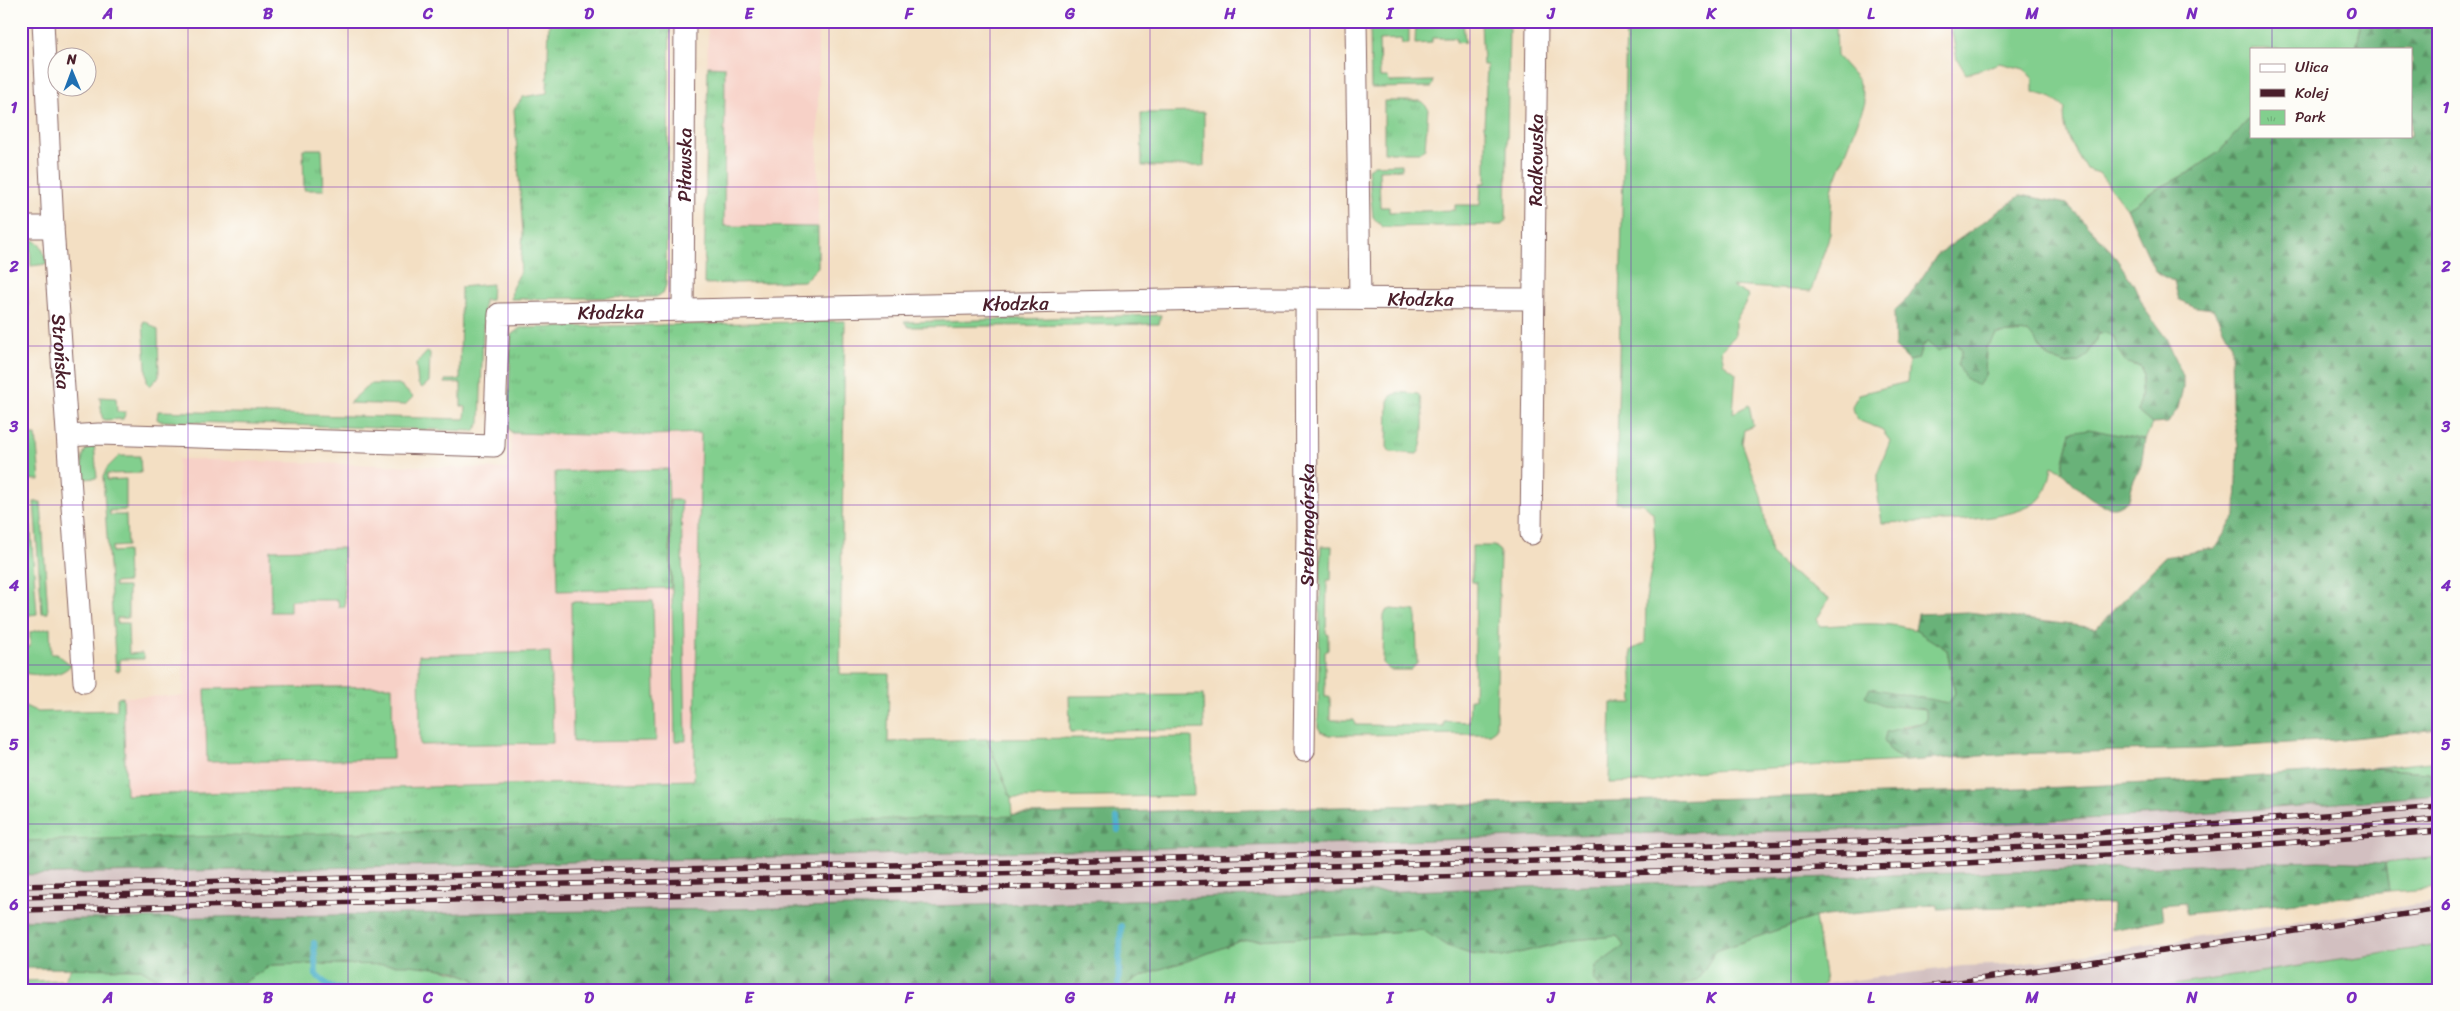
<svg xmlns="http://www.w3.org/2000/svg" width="2460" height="1011" font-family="Sriracha,sans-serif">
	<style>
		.built { fill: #f7d1c7 }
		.railway { fill: #d2bfc0 }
		.green { fill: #82cf8e; stroke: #66775c }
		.forest { fill: url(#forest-firs); stroke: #5a6852 }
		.park { fill: url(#park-tufts); stroke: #66775c }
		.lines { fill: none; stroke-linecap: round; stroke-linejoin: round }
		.stream { stroke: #4bb0ca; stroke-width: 6 }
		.street-casing { stroke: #856260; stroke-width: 23 }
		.street { stroke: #fff; stroke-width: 21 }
		.rail-casing { stroke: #4a1f2b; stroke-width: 5.5 }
		.rail { stroke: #fdfcf7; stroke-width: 4; stroke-dasharray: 11; stroke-linecap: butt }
		.grid { fill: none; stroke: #7b2cbf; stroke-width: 1; stroke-opacity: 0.55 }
		.labels { text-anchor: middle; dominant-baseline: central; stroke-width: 4; stroke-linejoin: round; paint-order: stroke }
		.street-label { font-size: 19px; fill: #4a1f2b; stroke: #fdfcf7 }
		.neatline { fill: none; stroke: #7b2cbf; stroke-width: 2 }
		.grid-label { font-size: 16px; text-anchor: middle; font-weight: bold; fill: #7b2cbf }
	</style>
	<defs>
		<pattern id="forest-firs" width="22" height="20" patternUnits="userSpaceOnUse" patternTransform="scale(1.25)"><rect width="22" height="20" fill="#69b279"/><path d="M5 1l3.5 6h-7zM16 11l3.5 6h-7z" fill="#589063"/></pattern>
		<pattern id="park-tufts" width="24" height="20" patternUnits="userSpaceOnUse" patternTransform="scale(1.25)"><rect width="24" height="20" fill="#82cf8e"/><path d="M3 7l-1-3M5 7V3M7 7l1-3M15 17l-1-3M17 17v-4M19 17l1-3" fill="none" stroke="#72b17b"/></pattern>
	</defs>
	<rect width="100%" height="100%" fill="#fdfcf7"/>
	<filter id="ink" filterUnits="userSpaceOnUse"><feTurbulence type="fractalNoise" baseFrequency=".02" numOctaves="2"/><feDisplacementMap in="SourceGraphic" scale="10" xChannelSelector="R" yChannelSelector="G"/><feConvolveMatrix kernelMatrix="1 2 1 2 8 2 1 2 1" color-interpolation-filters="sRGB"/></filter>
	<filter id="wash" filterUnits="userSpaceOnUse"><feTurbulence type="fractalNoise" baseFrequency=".0096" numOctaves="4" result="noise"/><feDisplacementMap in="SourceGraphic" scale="20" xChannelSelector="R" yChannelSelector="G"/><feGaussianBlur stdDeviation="1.12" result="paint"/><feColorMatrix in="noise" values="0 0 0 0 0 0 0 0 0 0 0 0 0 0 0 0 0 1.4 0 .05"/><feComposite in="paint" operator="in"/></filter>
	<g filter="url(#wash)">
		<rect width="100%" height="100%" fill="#f3dfc3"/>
		<path class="built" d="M708,21H818V267L804,281L704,284Z
			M512,433L626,436L701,433L694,780L126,795L123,697L184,696L178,459L509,469Z"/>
		<path class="railway" d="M2439,761V869L2112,879L21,968V841L1290,808L1861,795L2231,779Z
			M2439,901V945L2140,990H1779L1962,966L2019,964Z"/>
		<path class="green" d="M1416,21H1463L1465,42L1456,43V38H1432V43L1415,44Z
			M1481,21L1509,23L1506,220L1502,225L1382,227L1373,217L1368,169L1374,165L1402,164V169L1379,170L1380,207H1389V212L1455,210V205H1480L1481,183H1486V129L1484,127L1487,65H1483Z
			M1626,21H1836L1837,56L1858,80L1865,103L1832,189L1830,234L1811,291L1732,286L1749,296L1735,322V336L1721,350L1724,364L1736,373L1733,413L1749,405L1753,426L1744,430L1742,443L1761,496L1771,554L1793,574L1829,599L1817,619L1820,626C1850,625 1885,620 1914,630C1925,634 1937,644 1947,650L1955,693L1950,703L1905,706L1926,709L1927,722L1902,726L1892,753L1906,761L1689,772L1651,782L1609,783L1611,703H1633L1631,650L1645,643L1646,599L1655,547L1653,513L1642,503H1616Z
			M1950,21H2359L2360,30L2356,49H2251V117L2219,152L2190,172L2153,191L2127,209L2099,173L2086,169C2074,148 2061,132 2065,108L2050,97L2033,92V79L2024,69L2000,63L1966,74L1957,59Z
			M1370,22H1409V44H1402L1401,39L1379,40L1380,77H1388L1389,82L1434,81L1432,87L1371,88Z
			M1204,112V166H1142L1141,113Z
			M30,237L42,247L47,264L31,266Z
			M21,257L25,260L29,323L21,322Z
			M492,284L491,300H484L480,423L474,431L160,421L157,419L158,411L465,419L466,407L461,406V383H445V380H460L461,287Z
			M1161,315L1159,324L909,327L904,322Z
			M145,321L158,330L159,377L150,386L147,382L143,322Z
			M2029,332L2049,358L2064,364L2078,363L2088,354L2099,334L2107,333L2114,337L2118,350L2132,365L2141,366L2143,374L2138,412L2152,424L2145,440L2071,432L2062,471L2052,466C2050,479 2047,495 2035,503C2004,524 1921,521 1882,523L1878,497V472L1890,441L1881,429L1857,420L1852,406L1859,394L1907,382L1909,361L1918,359L1922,346L1927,342L1933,345L1957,342L1962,351L1985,376L1986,347L1997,334Z
			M428,351L430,353L429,382L422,388L418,384L416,364Z
			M370,384H399L413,397L405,405L349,403Z
			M100,397L116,398L117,412H126L123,419L104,420L102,417Z
			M21,435H36L40,480L21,479Z
			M94,443L97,478L83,479C82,465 79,451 94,443Z
			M119,456H140L141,473L107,474V480L126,479V510L109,511L110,515H126L127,546L112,547V552L127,551L128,582L114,583L115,587H128V618H117V623H128L129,654L142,653L144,656V659H120V671H116L103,477L107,468Z
			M670,500H681L686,741H675Z
			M21,502H29L37,614L21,616V604L25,603L21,559Z
			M34,502H41L48,613H42Z
			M1321,546H1332L1331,580H1327L1326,632L1328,635V650L1325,652V697H1330V720H1354L1355,725L1444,726V721L1469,722L1470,699H1474L1476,582H1472V546H1494L1500,551L1496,728L1491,734L1329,735L1321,732L1318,727Z
			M343,548L345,607H339L338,600H290V612H271L270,550Z
			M653,601L656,741L573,742L571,602Z
			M50,628L51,654H57L71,665C58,679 39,675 21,673V647H30V632Z
			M550,652L553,743L420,745L419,655Z
			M1192,737L1194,796L1011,798L987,739Z
			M2439,761V795L2435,781L2429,772L2372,768Z
			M2439,857V888L2389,892L2385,863Z
			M1815,917L1825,982L1818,989L1672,990L1698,979L1716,951Z
			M1423,930L1447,946L1470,954L1502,957L1573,940L1617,936L1624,946L1596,966L1594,980L1603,990H1120L1130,982L1154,971L1190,960L1240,941Z
			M2439,945V990H2140Z
			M310,964C364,964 424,958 474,979L477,988L231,990L272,965Z
			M72,967L141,969L159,980L162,990H21V981L64,980Z"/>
		<path class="forest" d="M2359,21H2439V729L2333,740L2202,749L2011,754L1906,761L1892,753L1884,741L1886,732L1926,722V709L1883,705L1865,696L1870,688L1949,703L1955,693L1947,650L1915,630L1918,614L1968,612L2096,628L2165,557L2215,548L2236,515L2238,446L2232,407L2231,343L2213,309L2196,307L2179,300L2174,282L2155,271L2127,209L2153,191L2190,172L2219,152L2251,117V136H2411V49H2356L2360,30Z
			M2021,195L2067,204L2109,248L2133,283L2146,311L2166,338L2183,376V388L2178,408L2168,423L2152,424L2138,412L2143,374L2141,366L2126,363L2118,350L2114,337L2107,333L2099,334L2088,354L2078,363L2064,364L2049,358L2028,332L1997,334L1986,347L1985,376L1978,386L1965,378L1958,365L1962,351L1957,343L1938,351L1927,342L1922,346L1918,359L1909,361L1895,347L1894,311L1909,297L1937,255Z
			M2089,429L2145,440L2141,466L2133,482L2129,499C2125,502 2119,506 2115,507C2099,509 2071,483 2062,471L2071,432Z
			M2372,768L2429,772L2437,786L2438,795L2250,810L1900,829L1605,834L1291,845L21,875V841C447,828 872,817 1297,808C1656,799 2015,797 2372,768Z
			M2319,861L2385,863L2389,892L2186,914L2185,903L2162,905L2164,919L2111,930L2112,904L1937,909V905L1918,906L1917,908L1815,917L1716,951L1698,979L1672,990H1603L1594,980L1596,966L1624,946L1617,936L1573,940L1502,957L1470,954L1447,946L1423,930L1240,941L1190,960L1154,971L1130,982L1120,990H476L474,979L452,970L409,965L310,964L272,965L231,990H162L159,980L141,969L21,968V920L979,905Z"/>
		<path class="park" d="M549,21H670L666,285L663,293L656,297L511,299L512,288L520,273L523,233L514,109L523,97L547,93Z
			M708,66L725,67L724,226L818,227V267L804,281L704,284Z
			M1384,101H1421L1428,108L1425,149L1420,152H1384Z
			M303,149H322L324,190H304Z
			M845,321L840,674H889L888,742L987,739L1011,798L1012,816L21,841V704L38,712L117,710V698L123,697L126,795L694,780L701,433L626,436L512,433L508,427L511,335L520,328Z
			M1398,392L1418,394C1425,403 1425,447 1417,454L1390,452L1387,447L1388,401L1390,397Z
			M668,469L671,588L558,591L555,472Z
			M1391,609L1416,611L1417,663L1411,670H1390L1383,664L1384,616L1386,611Z
			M392,686L393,759L207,762L205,689Z
			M1203,695L1204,729L1070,732L1069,696Z"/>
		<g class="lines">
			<path class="stream" d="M1117,818L1118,830
				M314,943L316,975L330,987L348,990
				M1118,990L1121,926"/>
		</g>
	</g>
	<g filter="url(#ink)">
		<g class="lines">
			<g class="street-casing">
				<g id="street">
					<path id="s1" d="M43,21L53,227L84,682"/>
					<path d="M1356,21L1360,298"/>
					<path d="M21,227H53"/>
					<path id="s2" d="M683,310L685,21"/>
					<path id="s3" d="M68,436L99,434L494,446L499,314L1260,298L1533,299"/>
					<path id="s4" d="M1531,534L1537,21"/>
					<path id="s5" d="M1304,751L1307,528L1306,298"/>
				</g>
			</g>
			<use href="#street" class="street"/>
			<g class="rail-casing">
				<path id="rail" d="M21,886L1915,840L2095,833L2439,806
					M21,897L1913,852C2088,845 2264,836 2439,819
					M21,910L1913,866L2194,850L2439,831
					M1907,990L2439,909"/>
			</g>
			<use href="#rail" class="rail"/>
		</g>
	</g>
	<path class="grid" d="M188,21V990M348,21V990M508,21V990M669,21V990M829,21V990M990,21V990M1150,21V990M1310,21V990M1470,21V990M1631,21V990M1791,21V990M1952,21V990M2112,21V990M2272,21V49M2272,136V990M21,187H2439M21,346H2439M21,505H2439M21,665H2439M21,824H2439"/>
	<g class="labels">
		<g class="street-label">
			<text stroke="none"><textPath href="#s4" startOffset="374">Radkowska</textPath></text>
			<text stroke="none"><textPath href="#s2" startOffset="145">Piławska</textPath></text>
			<text stroke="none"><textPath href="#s3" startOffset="1480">Kłodzka</textPath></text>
			<text stroke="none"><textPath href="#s3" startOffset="1075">Kłodzka</textPath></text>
			<text stroke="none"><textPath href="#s3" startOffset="670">Kłodzka</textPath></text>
			<text stroke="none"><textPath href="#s1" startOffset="331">Strońska</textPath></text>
			<text stroke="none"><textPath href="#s5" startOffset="226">Srebrnogórska</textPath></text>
		</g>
	</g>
	<rect width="2460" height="1011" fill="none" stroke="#fdfcf7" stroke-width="55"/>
	<rect x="2250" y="48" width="162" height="90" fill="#fdfcf7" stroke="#b5a4a5"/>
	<rect x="2260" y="64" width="25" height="8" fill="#ffffff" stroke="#b5a4a5"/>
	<text x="2295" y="72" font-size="15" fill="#4a1f2b">Ulica</text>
	<rect x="2260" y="89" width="25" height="8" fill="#4a1f2b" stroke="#b5a4a5"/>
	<text x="2295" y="98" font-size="15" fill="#4a1f2b">Kolej</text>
	<rect x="2260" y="110" width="25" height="15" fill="url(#park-tufts)" stroke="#b5a4a5"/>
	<text x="2295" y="122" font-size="15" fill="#4a1f2b">Park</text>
	<g transform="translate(72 72) rotate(359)"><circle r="24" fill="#fdfcf7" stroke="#b5a4a5"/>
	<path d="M0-4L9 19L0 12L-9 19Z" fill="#1f6fb2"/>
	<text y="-8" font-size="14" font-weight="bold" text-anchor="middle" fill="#4a1f2b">N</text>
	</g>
	<rect x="28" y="28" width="2404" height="956" class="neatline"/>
	<g class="grid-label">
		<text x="108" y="19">A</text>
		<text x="268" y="19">B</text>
		<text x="428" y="19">C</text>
		<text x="589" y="19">D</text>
		<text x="749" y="19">E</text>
		<text x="909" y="19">F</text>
		<text x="1070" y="19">G</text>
		<text x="1230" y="19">H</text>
		<text x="1390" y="19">I</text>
		<text x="1551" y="19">J</text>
		<text x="1711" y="19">K</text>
		<text x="1871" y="19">L</text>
		<text x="2032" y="19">M</text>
		<text x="2192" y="19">N</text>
		<text x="2352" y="19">O</text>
		<text x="14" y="113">1</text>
		<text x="2446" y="113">1</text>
		<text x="14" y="272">2</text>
		<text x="2446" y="272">2</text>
		<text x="14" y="432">3</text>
		<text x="2446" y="432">3</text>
		<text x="14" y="591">4</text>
		<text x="2446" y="591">4</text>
		<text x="14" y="750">5</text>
		<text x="2446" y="750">5</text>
		<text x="14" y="910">6</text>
		<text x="2446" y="910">6</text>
		<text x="108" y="1003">A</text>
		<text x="268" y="1003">B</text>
		<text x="428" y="1003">C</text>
		<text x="589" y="1003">D</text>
		<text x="749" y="1003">E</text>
		<text x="909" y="1003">F</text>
		<text x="1070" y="1003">G</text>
		<text x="1230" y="1003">H</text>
		<text x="1390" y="1003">I</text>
		<text x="1551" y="1003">J</text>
		<text x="1711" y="1003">K</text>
		<text x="1871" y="1003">L</text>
		<text x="2032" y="1003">M</text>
		<text x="2192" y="1003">N</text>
		<text x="2352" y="1003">O</text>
	</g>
</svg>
